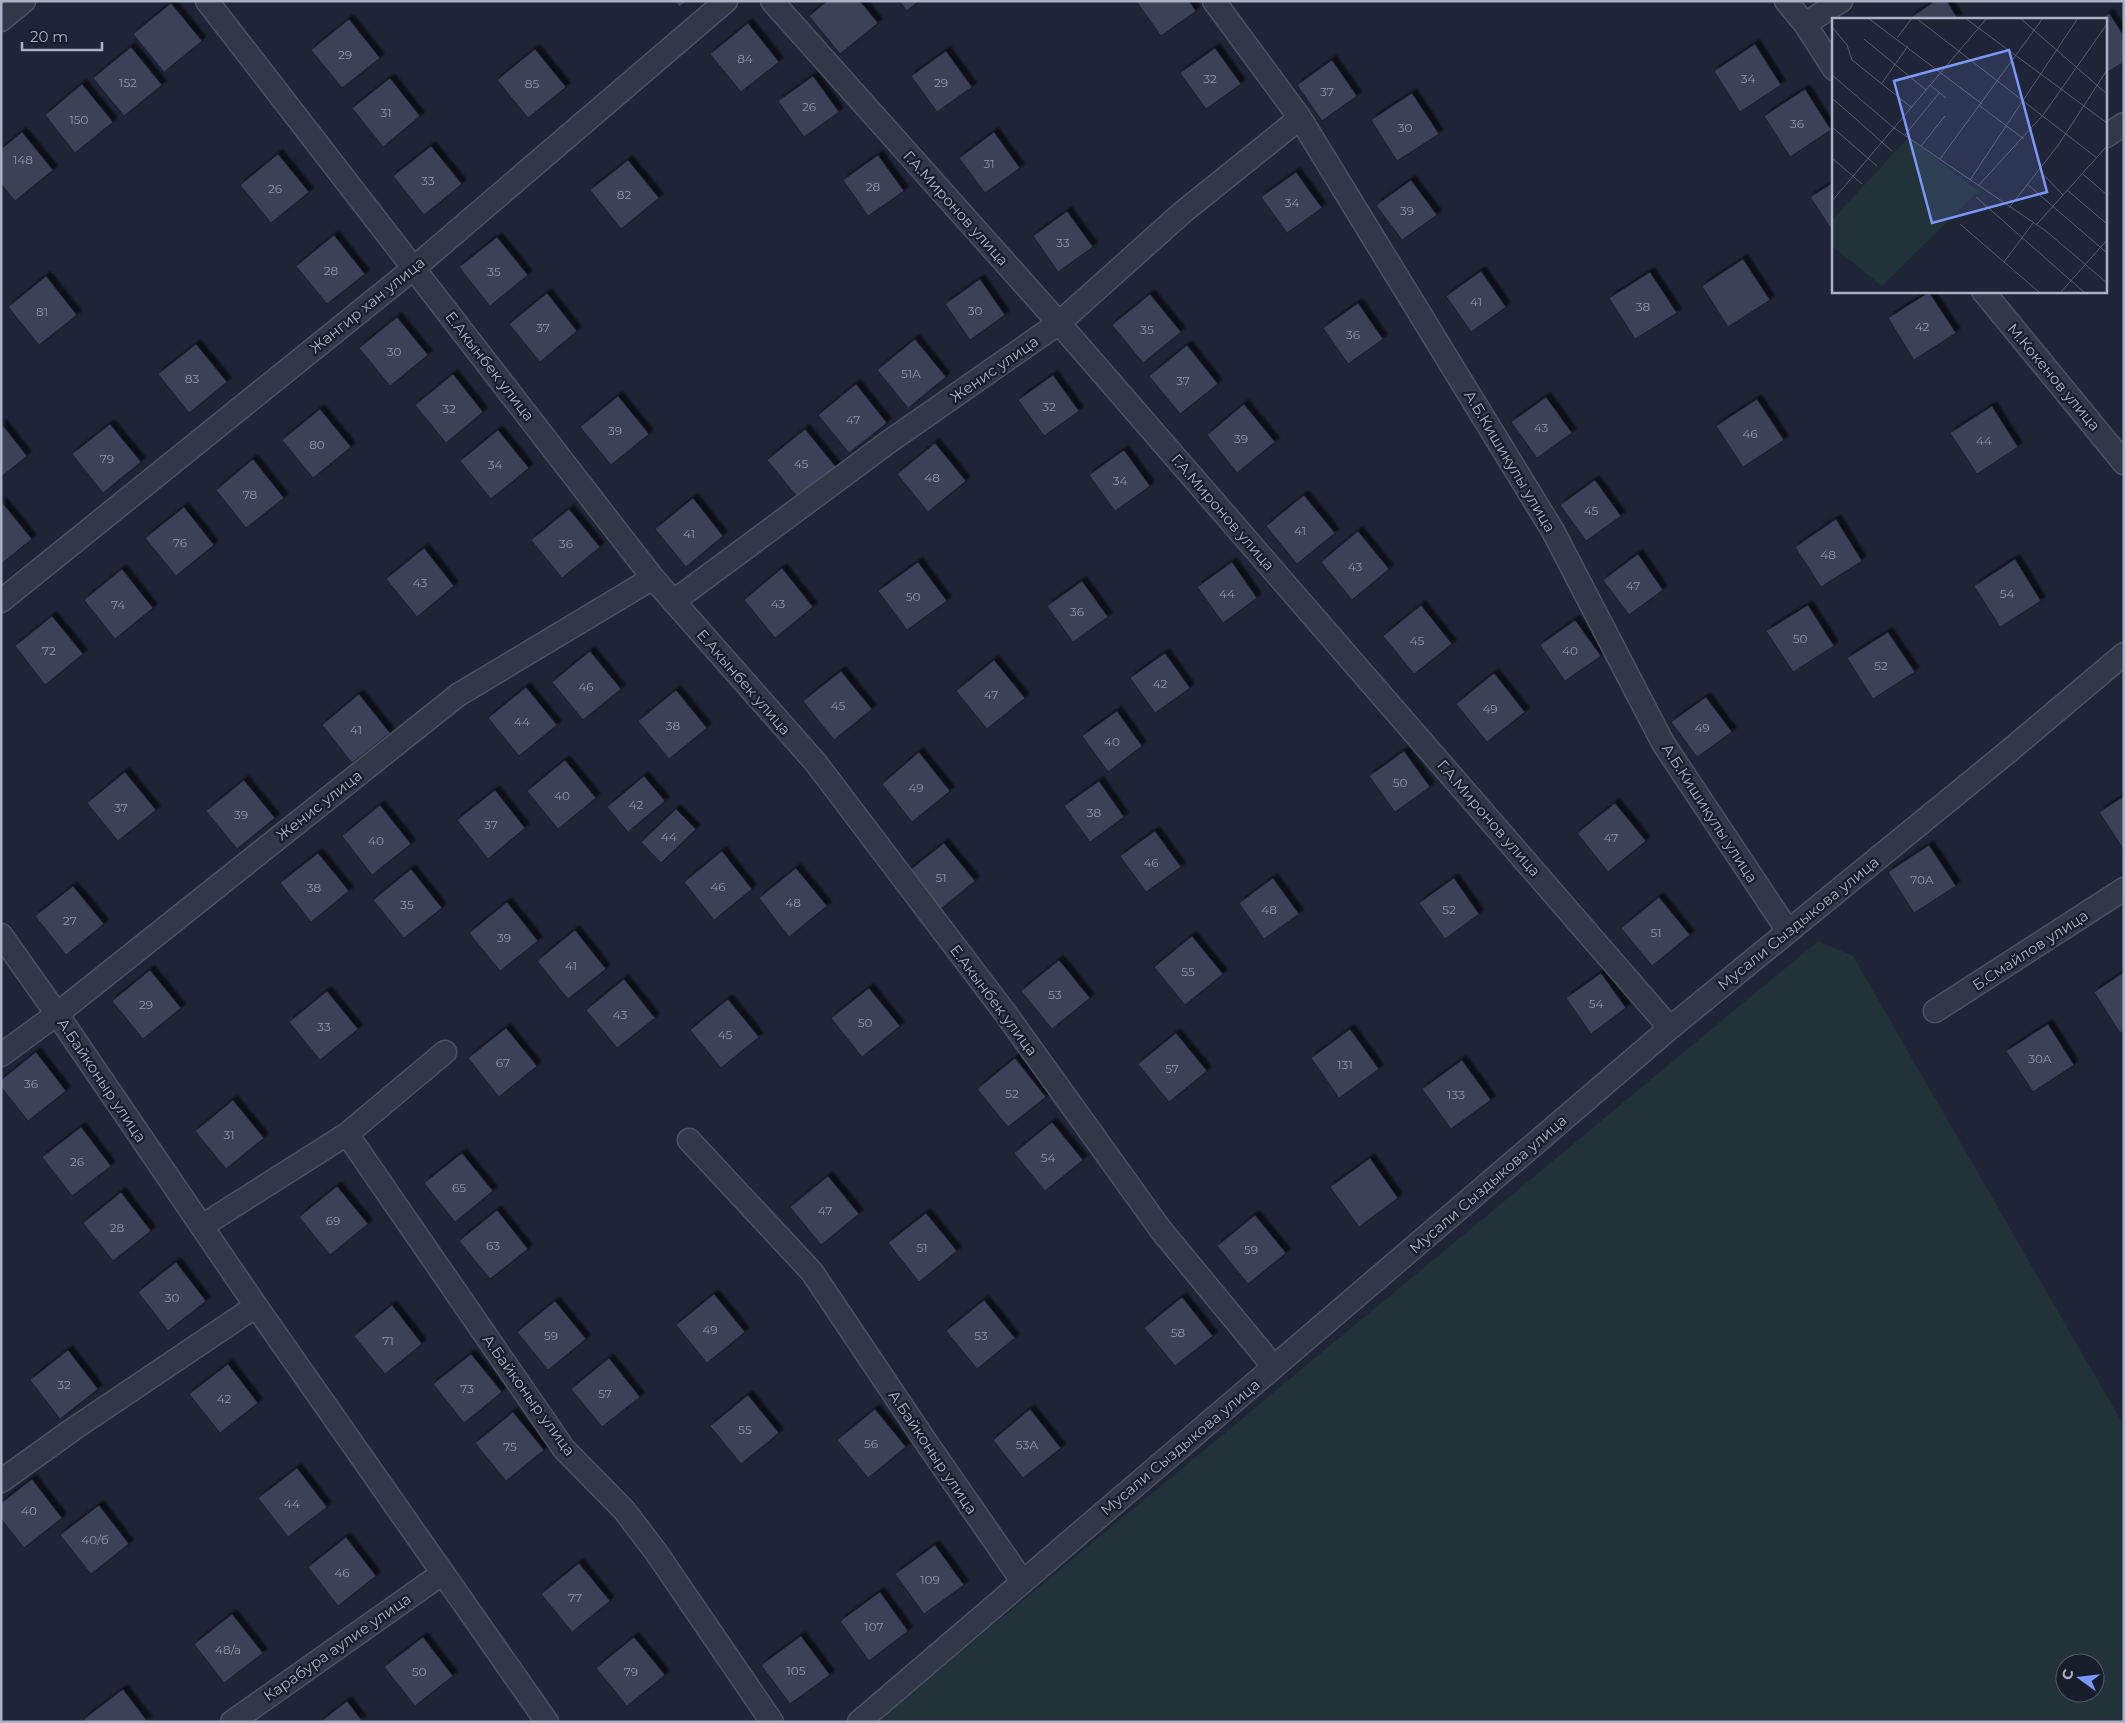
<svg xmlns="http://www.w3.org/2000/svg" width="2125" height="1723" font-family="Montserrat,sans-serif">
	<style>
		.green { fill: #213238; fill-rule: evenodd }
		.building { fill: #3b4258; stroke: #1a1f2e; filter: url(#shadow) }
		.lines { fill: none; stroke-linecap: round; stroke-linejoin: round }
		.minor-casing { stroke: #4d5263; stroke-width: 25 }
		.minor { stroke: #323848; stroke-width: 22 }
		.labels { text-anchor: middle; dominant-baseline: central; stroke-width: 4.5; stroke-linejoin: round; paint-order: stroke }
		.number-label { font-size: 12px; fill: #9096aa }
		.street-label { font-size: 15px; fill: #acb2c5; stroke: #181d2c }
		.inset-road { fill: none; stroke: #575d70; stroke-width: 1 }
		.view { fill: #7b97fb; fill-opacity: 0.15; stroke: #7b97fb; stroke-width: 2.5 }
		.inset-edge { fill: none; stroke: #acb2c5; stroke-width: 2.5 }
	</style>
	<defs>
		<filter id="shadow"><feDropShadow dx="4.5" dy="-4.5" stdDeviation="1" flood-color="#0009"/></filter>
	</defs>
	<rect width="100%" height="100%" fill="#1f2537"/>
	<path class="green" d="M1818,941L1853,956L2124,1426V1722H876ZM2065,1663H2095V1693H2065Z"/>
	<path class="building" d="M675,1H688L679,7Z
		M827,1H860L878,23L840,54L809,16Z
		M899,1H919L907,11Z
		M1136,1H1189L1196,11L1161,36Z
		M1935,1H1947L1958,19H1908Z
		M171,3L202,41L164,72L133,34Z
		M2109,13L2124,36V62L2106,73V19H2101Z
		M349,19L380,58L342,88L311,50Z
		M748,23L779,62L741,92L710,54Z
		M1755,44L1781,85L1740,112L1714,71Z
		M131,47L162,85L124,116L93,78Z
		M1215,48L1241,84L1206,109L1180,73Z
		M535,49L566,87L528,118L497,80Z
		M946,51L972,87L937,112L911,76Z
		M1332,60L1357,96L1322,121L1297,85Z
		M813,76L839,112L804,137L778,101Z
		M390,78L420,116L383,147L352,108Z
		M82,84L113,122L75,153L45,115Z
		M1805,89L1831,130L1790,157L1764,116Z
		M1412,93L1439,134L1397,161L1371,120Z
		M22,132L53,170L15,201L1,184V149Z
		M994,132L1020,168L985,193L959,158Z
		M431,146L462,184L424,215L393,176Z
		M278,154L309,192L271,223L240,185Z
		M878,155L904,191L868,216L843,180Z
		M628,160L659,198L621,229L590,190Z
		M1296,172L1322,208L1287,233L1261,197Z
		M1411,180L1437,215L1402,240L1376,205Z
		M1834,182V233L1810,197Z
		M1067,211L1093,247L1058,272L1033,236Z
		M334,235L365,274L327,304L296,266Z
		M497,237L528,275L490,306L459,267Z
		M1743,259L1770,300L1728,327L1702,286Z
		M1481,271L1506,307L1471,332L1446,296Z
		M1650,272L1677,313L1635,339L1609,298Z
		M46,276L77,315L39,345L8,307Z
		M980,279L1005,315L970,340L945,304Z
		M1929,292L1956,333L1914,360L1888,318Z
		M547,293L577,331L540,362L509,324Z
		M1150,294L1181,332L1143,363L1112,325Z
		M1358,303L1383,339L1348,364L1323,328Z
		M397,317L428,355L390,386L359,348Z
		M915,339L946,377L908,408L877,370Z
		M196,344L227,382L189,413L158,374Z
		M1187,345L1218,384L1180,414L1149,376Z
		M453,374L483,412L446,443L415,405Z
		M1053,375L1079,411L1044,436L1018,400Z
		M856,384L887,423L849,453L818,415Z
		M618,396L649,434L611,465L580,427Z
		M1546,397L1572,433L1537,458L1511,422Z
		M1757,399L1784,440L1743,467L1716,426Z
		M1244,404L1275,442L1237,473L1207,435Z
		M1992,406L2018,447L1977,474L1950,433Z
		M320,409L351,447L313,478L282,440Z
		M1,423L27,456L1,477Z
		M110,424L141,462L103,493L72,454Z
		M805,429L836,467L798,498L767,460Z
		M498,430L529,468L491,499L460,461Z
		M935,443L966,481L928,512L897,474Z
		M1124,450L1150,486L1115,511L1089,475Z
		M253,459L284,498L246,528L216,490Z
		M1595,480L1621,516L1586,541L1560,505Z
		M1304,495L1335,533L1297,564L1266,526Z
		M693,498L723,536L686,567L655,529Z
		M1,501L32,539L1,564Z
		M184,507L214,545L176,576L145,538Z
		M569,509L600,547L562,578L531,540Z
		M1836,519L1862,561L1821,587L1795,547Z
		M1358,531L1389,569L1352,600L1321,562Z
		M424,548L454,586L417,617L386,579Z
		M1638,554L1663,590L1629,615L1603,580Z
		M2015,559L2041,601L2000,627L1974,586Z
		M918,562L947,601L907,630L878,591Z
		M1232,562L1257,598L1223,623L1197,587Z
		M782,568L813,607L775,638L744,600Z
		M122,569L153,608L115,639L84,600Z
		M1082,581L1108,617L1073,642L1047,606Z
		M1421,605L1452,644L1414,674L1383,636Z
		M1808,605L1834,646L1793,672L1766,631Z
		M52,616L83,654L45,685L15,646Z
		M1575,620L1601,656L1565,681L1540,645Z
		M1888,632L1915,672L1873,699L1847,658Z
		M590,651L621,689L583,720L552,682Z
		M1165,653L1190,688L1155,713L1130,678Z
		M994,660L1025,698L987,729L956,691Z
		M841,671L872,709L834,740L803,701Z
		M1494,673L1525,712L1487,742L1456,704Z
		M526,687L557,725L519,756L488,718Z
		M676,690L707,728L669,759L638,721Z
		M359,694L390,733L352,763L322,725Z
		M1706,697L1732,732L1697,757L1671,722Z
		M1117,711L1142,746L1108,772L1082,736Z
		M1404,751L1430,787L1395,812L1369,776Z
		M919,752L950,791L912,822L882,784Z
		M565,760L596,798L558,829L527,791Z
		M125,772L156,810L118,841L87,803Z
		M644,776L665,801L628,832L607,807Z
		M244,780L275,818L237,849L206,811Z
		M1099,781L1124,817L1090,842L1064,806Z
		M495,790L525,828L488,859L457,820Z
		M2124,796V850L2099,812Z
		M1615,803L1646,841L1608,872L1577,833Z
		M380,805L411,844L372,875L342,836Z
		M676,809L696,829L661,863L641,842Z
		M1155,831L1181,867L1146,892L1120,856Z
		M944,843L975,881L937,912L906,873Z
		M1929,845L1956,886L1914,913L1888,872Z
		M722,851L752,889L714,920L684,882Z
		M318,853L349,891L311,922L280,883Z
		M796,868L827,906L789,937L759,898Z
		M411,869L442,908L404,938L373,900Z
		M1273,878L1299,914L1264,939L1239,903Z
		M1454,878L1479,914L1445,939L1419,903Z
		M73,886L104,924L66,955L35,916Z
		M1659,897L1690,935L1652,966L1621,928Z
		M507,902L538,941L500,971L469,933Z
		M575,930L606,969L568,999L537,961Z
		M1192,936L1223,974L1185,1005L1154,967Z
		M1059,960L1090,998L1052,1029L1021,991Z
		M150,970L181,1008L143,1039L112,1001Z
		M2124,972V1031L2120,1033L2094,992Z
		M1601,973L1626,1008L1591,1034L1566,998Z
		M624,979L655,1018L617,1048L586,1010Z
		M869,988L900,1026L862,1057L831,1018Z
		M327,991L358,1029L320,1060L289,1022Z
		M728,999L759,1037L721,1068L690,1030Z
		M2048,1024L2074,1065L2033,1092L2006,1051Z
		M506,1028L537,1066L499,1097L468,1058Z
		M1350,1029L1379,1069L1339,1098L1311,1058Z
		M1176,1033L1207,1071L1169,1102L1138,1064Z
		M36,1052L66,1091L28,1121L1,1087V1080Z
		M1015,1058L1046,1097L1008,1127L977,1089Z
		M1462,1060L1491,1100L1451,1129L1422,1089Z
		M233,1100L264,1138L226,1169L195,1131Z
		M1052,1122L1083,1160L1045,1191L1014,1153Z
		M81,1127L111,1166L72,1196L42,1157Z
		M462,1153L493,1191L455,1222L424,1183Z
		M1370,1158L1398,1198L1359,1227L1330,1187Z
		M828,1176L859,1214L821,1245L790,1207Z
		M337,1186L368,1224L330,1255L299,1217Z
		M121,1192L151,1231L113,1261L83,1223Z
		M497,1210L528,1249L490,1279L459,1241Z
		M926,1213L957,1251L919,1282L888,1243Z
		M1255,1215L1286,1253L1248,1284L1217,1246Z
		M176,1262L206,1301L168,1331L138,1292Z
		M714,1294L745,1332L707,1363L676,1325Z
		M1182,1297L1213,1336L1175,1366L1144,1328Z
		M984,1300L1015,1338L977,1369L946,1331Z
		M555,1301L586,1339L548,1370L517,1332Z
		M392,1305L422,1344L385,1374L354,1336Z
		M68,1350L98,1389L60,1419L30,1380Z
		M471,1354L502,1392L464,1423L433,1384Z
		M609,1358L640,1397L602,1427L571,1389Z
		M228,1364L258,1403L220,1433L189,1394Z
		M748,1395L779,1433L741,1464L710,1426Z
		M875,1409L906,1447L868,1478L837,1440Z
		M1030,1409L1061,1448L1023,1478L993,1440Z
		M513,1412L544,1450L506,1481L475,1443Z
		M297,1468L327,1507L288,1537L258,1498Z
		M32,1479L62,1518L24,1548L1,1519V1503Z
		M99,1505L129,1544L91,1574L60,1535Z
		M346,1537L376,1576L338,1606L308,1567Z
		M935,1545L964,1585L924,1614L895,1574Z
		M579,1563L610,1601L572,1632L541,1594Z
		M880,1592L908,1631L869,1661L840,1621Z
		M232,1614L263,1653L224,1683L194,1644Z
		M801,1636L830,1675L790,1704L761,1665Z
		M423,1637L453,1676L415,1706L384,1667Z
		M634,1637L665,1675L627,1706L596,1668Z
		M123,1689L148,1722H86L84,1719Z
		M347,1701L363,1722H320Z"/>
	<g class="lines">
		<g class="minor-casing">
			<path id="minor" d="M207,1L653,578L816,763L1006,1014L1161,1230L1274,1367
				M772,1L1059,323L1670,1028
				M1214,1L1300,118L1553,531L1663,743L1788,931
				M1786,1L1805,24L1834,69
				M1,20L24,1
				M1805,24L1841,1
				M2106,136L2124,124
				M1983,291L2124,463
				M1,601L414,268L726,1
				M674,601L890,441L1059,323L1183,212L1300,118
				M1,935L57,1014L256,1306L547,1722
				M1935,1011L2124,889
				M1,1055L57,1014L458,695L653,578
				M347,1134L564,1449L624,1510L656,1552L772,1722
				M689,1140L812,1272L926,1442L1023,1582
				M202,1226L347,1134L445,1052
				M1,1481L72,1430L256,1306
				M232,1722L443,1573
				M859,1722L1670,1028L2009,751L2124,654"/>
		</g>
		<use href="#minor" class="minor"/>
	</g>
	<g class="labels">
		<g class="number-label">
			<text x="345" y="54">29</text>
			<text x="745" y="58">84</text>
			<text x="1210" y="78">32</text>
			<text x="1748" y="78">34</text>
			<text x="128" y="82">152</text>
			<text x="941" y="82">29</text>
			<text x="532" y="83">85</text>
			<text x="1327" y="91">37</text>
			<text x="809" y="106">26</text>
			<text x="386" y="112">31</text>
			<text x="79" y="119">150</text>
			<text x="1797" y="123">36</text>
			<text x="1405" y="127">30</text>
			<text x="23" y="159">148</text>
			<text x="989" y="163">31</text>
			<text x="428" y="180">33</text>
			<text x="873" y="186">28</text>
			<text x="275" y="188">26</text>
			<text x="624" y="194">82</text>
			<text x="1292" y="202">34</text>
			<text x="1407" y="210">39</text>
			<text x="1063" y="242">33</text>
			<text x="331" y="270">28</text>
			<text x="494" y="271">35</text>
			<text x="1476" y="301">41</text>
			<text x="1643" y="306">38</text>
			<text x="975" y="310">30</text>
			<text x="42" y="311">81</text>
			<text x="1922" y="326">42</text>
			<text x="543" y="327">37</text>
			<text x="1147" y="329">35</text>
			<text x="1353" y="334">36</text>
			<text x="394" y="351">30</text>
			<text x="911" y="373">51А</text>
			<text x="192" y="378">83</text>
			<text x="1183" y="380">37</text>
			<text x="1049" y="406">32</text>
			<text x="449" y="408">32</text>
			<text x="853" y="419">47</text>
			<text x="1541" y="427">43</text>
			<text x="615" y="430">39</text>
			<text x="1750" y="433">46</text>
			<text x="1241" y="438">39</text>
			<text x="1984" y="440">44</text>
			<text x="317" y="444">80</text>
			<text x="107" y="458">79</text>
			<text x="801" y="463">45</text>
			<text x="495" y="464">34</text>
			<text x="932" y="477">48</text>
			<text x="1120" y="480">34</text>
			<text x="250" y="494">78</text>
			<text x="1591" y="510">45</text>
			<text x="1300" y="530">41</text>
			<text x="689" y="533">41</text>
			<text x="180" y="542">76</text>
			<text x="566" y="543">36</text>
			<text x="1828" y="554">48</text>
			<text x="1355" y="566">43</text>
			<text x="420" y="582">43</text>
			<text x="1633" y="585">47</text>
			<text x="1227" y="593">44</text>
			<text x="2007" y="593">54</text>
			<text x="913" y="596">50</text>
			<text x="778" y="603">43</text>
			<text x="118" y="604">74</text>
			<text x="1077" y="611">36</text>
			<text x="1800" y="638">50</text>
			<text x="1417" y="640">45</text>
			<text x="49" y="650">72</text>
			<text x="1570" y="650">40</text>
			<text x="1881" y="665">52</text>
			<text x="1160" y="683">42</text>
			<text x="586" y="686">46</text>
			<text x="991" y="694">47</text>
			<text x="838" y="705">45</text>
			<text x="1490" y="708">49</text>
			<text x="522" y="721">44</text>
			<text x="673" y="725">38</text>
			<text x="1702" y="727">49</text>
			<text x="356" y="729">41</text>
			<text x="1112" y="741">40</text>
			<text x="1400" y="782">50</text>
			<text x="916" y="787">49</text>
			<text x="562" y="795">40</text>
			<text x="636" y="804">42</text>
			<text x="121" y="807">37</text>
			<text x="1094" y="812">38</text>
			<text x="241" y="814">39</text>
			<text x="491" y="824">37</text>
			<text x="669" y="836">44</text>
			<text x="1611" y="837">47</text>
			<text x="376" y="840">40</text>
			<text x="1151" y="862">46</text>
			<text x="941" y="877">51</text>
			<text x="1922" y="879">70А</text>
			<text x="718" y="886">46</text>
			<text x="314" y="887">38</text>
			<text x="793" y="902">48</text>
			<text x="407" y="904">35</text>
			<text x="1269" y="909">48</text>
			<text x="1449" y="909">52</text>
			<text x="70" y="920">27</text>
			<text x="1656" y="932">51</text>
			<text x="504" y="937">39</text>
			<text x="571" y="965">41</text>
			<text x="1188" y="971">55</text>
			<text x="1055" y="994">53</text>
			<text x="1596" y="1003">54</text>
			<text x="146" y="1004">29</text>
			<text x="620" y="1014">43</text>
			<text x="865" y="1022">50</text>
			<text x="324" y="1026">33</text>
			<text x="725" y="1034">45</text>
			<text x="2040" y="1058">30А</text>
			<text x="503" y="1062">67</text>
			<text x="1345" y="1064">131</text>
			<text x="1172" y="1068">57</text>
			<text x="31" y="1083">36</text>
			<text x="1012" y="1093">52</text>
			<text x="1456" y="1094">133</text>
			<text x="229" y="1134">31</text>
			<text x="1048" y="1157">54</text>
			<text x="77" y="1161">26</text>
			<text x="459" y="1187">65</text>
			<text x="825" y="1210">47</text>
			<text x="333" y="1220">69</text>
			<text x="117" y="1227">28</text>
			<text x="493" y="1245">63</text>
			<text x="922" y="1247">51</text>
			<text x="1251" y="1249">59</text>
			<text x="172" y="1297">30</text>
			<text x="710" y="1329">49</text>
			<text x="1178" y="1332">58</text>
			<text x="551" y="1335">59</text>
			<text x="981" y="1335">53</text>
			<text x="388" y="1340">71</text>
			<text x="64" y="1384">32</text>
			<text x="467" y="1388">73</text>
			<text x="605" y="1393">57</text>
			<text x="224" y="1398">42</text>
			<text x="745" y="1429">55</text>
			<text x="871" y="1443">56</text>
			<text x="1027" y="1444">53А</text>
			<text x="510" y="1446">75</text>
			<text x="292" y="1503">44</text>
			<text x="29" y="1510">40</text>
			<text x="95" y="1539">40/б</text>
			<text x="342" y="1572">46</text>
			<text x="930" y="1579">109</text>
			<text x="575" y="1597">77</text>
			<text x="874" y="1626">107</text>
			<text x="228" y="1649">48/a</text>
			<text x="796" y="1670">105</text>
			<text x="419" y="1671">50</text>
			<text x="631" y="1671">79</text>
		</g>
		<g class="street-label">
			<text transform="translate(956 208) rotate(48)">Г.А.Миронов улица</text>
			<text transform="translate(367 305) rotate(-39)">Жангир хан улица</text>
			<text transform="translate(490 366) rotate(52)">Е.Акынбек улица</text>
			<text transform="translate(994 369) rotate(-35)">Женис улица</text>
			<text transform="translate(2054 377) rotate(50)">М.Кокенов улица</text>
			<text transform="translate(1510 461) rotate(59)">А.Б.Кишикулы улица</text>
			<text transform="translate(1223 512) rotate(49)">Г.А.Миронов улица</text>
			<text transform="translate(744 682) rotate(49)">Е.Акынбек улица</text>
			<text transform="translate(319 805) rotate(-38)">Женис улица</text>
			<text transform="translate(1710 813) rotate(57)">А.Б.Кишикулы улица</text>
			<text transform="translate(1489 818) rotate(49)">Г.А.Миронов улица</text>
			<text transform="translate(1798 923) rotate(-39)">Мусали Сыздыкова улица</text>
			<text transform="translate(2030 950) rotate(-33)">Б.Смайлов улица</text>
			<text transform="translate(994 1000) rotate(53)">Е.Акынбек улица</text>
			<text transform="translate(102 1080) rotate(56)">А.Байконыр улица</text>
			<text transform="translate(1488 1184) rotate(-41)">Мусали Сыздыкова улица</text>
			<text transform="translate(529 1395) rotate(54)">А.Байконыр улица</text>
			<text transform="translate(1180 1447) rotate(-40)">Мусали Сыздыкова улица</text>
			<text transform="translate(933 1452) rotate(56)">А.Байконыр улица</text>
			<text transform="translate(337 1647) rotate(-35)">Карабура аулие улица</text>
		</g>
	</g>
	<g transform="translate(1832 18)">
		<rect width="275" height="275" fill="#1f2537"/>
		<path d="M76,120L146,173L50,268L0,228V202Z" fill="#213238"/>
		<path class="inset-road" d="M36,0L150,86M84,0L265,140M133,0L275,105M188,0L275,76M0,9L15,27L20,42L80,90M65,20L80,0M32,21L94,72M0,57L62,110L214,213L275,265M50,65L76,28M98,67L114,80M0,80L60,133M148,88L192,121M0,109L45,148M73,117L107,75M89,128L113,98M0,140L30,166M108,141L211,0M208,153L231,177M251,156L275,177M138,162L246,0M195,166L275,235M146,168L211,97L275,6M235,172L275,206M144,179L253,275M0,183L155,0M177,190L227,126L275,52M128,206L208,275M205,206L275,128M172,244L201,205M228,275L275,222"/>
		<path class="view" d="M177,32L215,174L100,205L62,63Z"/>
		<rect width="275" height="275" class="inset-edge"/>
	</g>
	<rect width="2125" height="1723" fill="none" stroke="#acb2c5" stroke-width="5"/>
	<g transform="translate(2080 1678) rotate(285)"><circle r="24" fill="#181d2c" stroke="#535969"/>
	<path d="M0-4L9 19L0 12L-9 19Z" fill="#7b97fb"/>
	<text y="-8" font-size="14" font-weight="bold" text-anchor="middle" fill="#acb2c5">С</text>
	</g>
	<path d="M22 42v8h80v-8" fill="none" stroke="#acb2c5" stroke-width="2.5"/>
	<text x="30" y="42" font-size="15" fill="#acb2c5" stroke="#181d2c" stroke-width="4" paint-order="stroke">20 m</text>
</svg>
